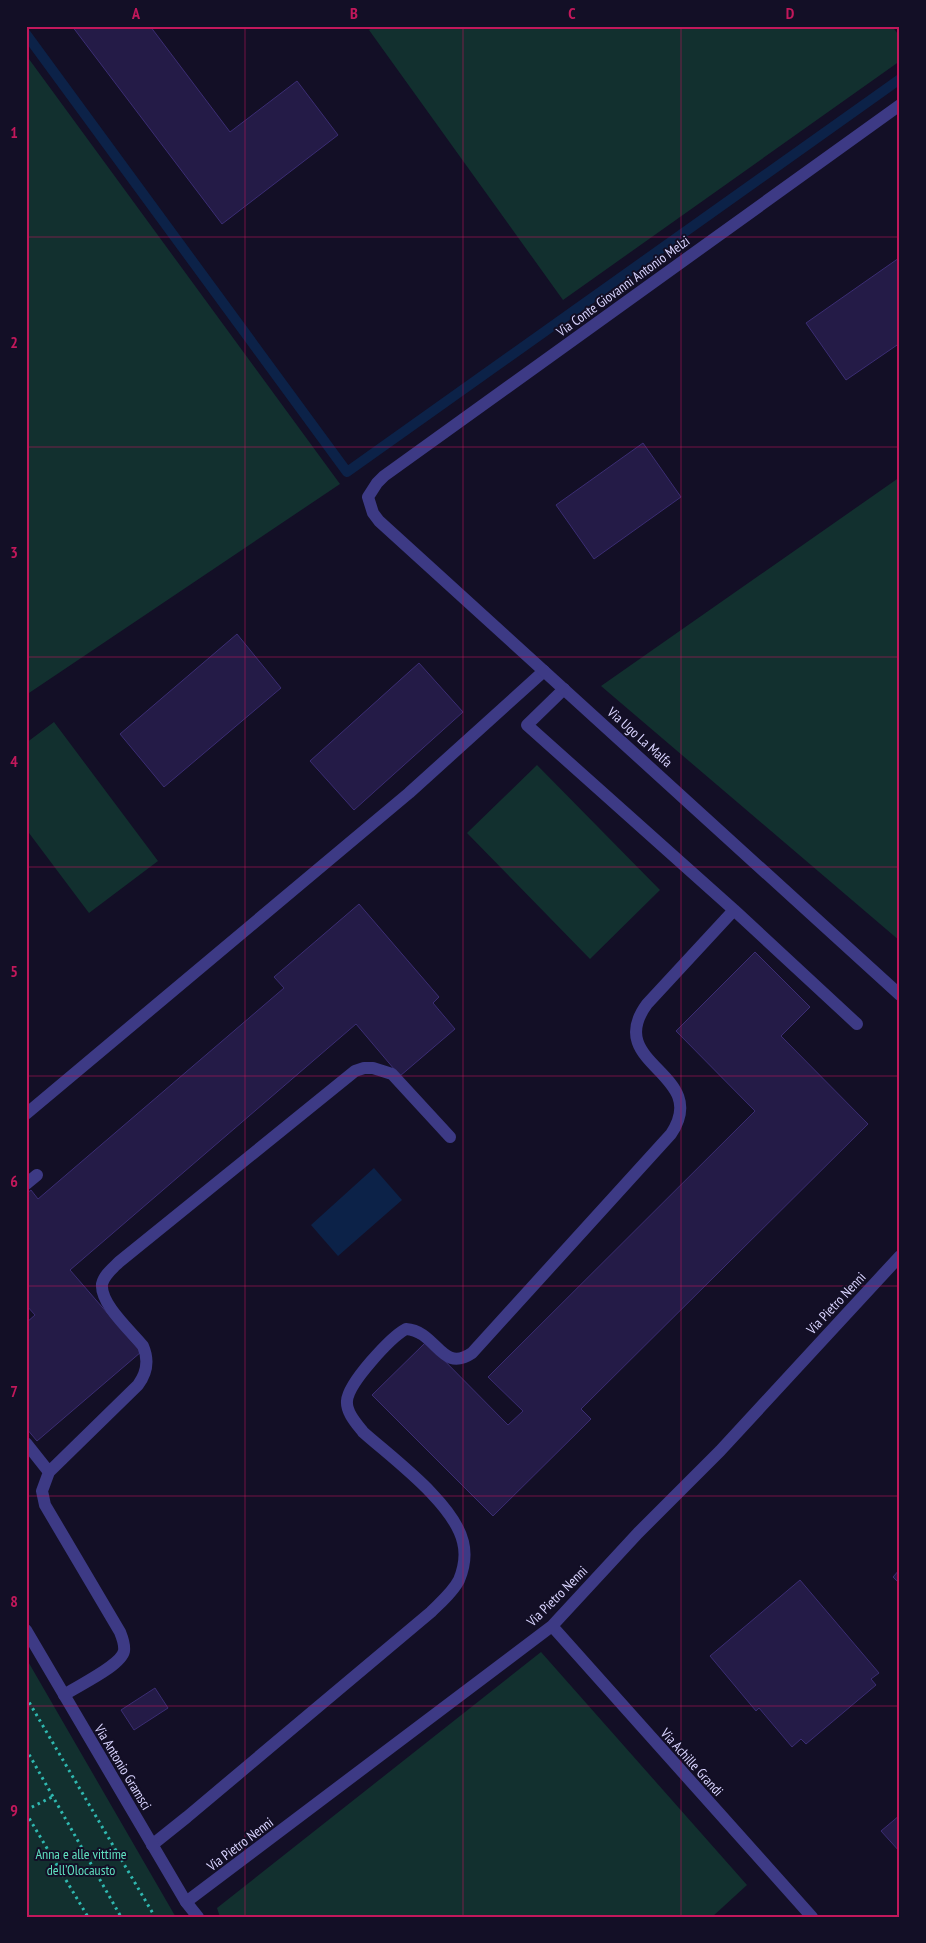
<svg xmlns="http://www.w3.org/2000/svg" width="926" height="1943" font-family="'PT Sans Narrow',sans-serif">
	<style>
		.green { fill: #12302f }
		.water { fill: #0c2248 }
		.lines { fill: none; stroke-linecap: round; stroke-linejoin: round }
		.stream { stroke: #0c2248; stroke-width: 10 }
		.building { fill: #241b47; stroke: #3b2d73 }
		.path { stroke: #2fb8b0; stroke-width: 3; stroke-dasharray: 2.5 4; stroke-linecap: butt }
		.service { stroke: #3d3a85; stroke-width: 12 }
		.minor { stroke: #3d3a85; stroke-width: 12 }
		.tertiary { stroke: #3d3a85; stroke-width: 12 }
		.grid { fill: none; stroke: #c2185b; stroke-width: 1; stroke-opacity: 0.55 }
		.labels { text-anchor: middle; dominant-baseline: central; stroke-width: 4; stroke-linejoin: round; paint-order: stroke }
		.street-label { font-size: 14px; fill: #d9d4ff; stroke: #130f26 }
		.park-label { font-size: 14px; fill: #5fe0c0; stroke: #130f26 }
		.neatline { fill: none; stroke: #c2185b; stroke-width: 2 }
		.grid-label { font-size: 16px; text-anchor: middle; font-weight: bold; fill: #c2185b }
	</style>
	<rect width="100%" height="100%" fill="#130f26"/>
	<path class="green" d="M374,26H892L900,37V61L563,300L369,30Z
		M26,55L340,484L26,695Z
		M900,477V941L601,686Z
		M54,722L158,861L89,913L26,829V743Z
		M537,765L660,890L590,959L467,833Z
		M541,1652L747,1885L712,1917H220L217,1908Z
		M26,1658L174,1914L176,1917H26Z"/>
	<path class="water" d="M374,1168L402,1200L338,1256L311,1225Z"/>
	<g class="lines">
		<path class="stream" d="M26,34L347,472L900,79"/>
	</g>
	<path class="building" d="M72,26H150L230,132L297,81L338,135L222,224Z
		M899,258L900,343L846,380L806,323Z
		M643,443L681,497L594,559L556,505Z
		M237,634L281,688L164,787L120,734Z
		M419,663L463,712L354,810L310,761Z
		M359,904L439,997L433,1003L455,1029L400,1076L356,1024L70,1270L141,1352L37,1441L26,1428V1323L35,1315L26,1305V1194L31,1190L38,1199L284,988L274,977Z
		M755,952L810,1007L781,1036L868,1124L581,1409L591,1419L493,1516L372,1395L426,1342L508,1425L523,1411L488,1377L755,1111L676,1031Z
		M900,1569V1584L893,1577Z
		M800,1580L879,1673L871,1679L876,1685L806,1744L801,1739L792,1747L759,1708L756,1711L710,1656Z
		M155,1688L168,1708L134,1730L121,1710Z
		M900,1815V1852L881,1831Z"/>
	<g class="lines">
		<path class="path" d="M26,1697L155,1917
			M26,1749L121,1917
			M26,1810L54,1796
			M26,1813L88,1917"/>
		<path class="service" d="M564,689L527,725L734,910
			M26,1114L409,793L544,671
			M26,1184L37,1175
			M26,1443L49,1472
			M64,1695C77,1686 121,1666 124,1651C125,1644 122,1637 120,1632L45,1505L42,1491L49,1472L138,1385C147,1373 149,1360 143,1346C131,1331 100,1304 102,1284C104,1275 113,1268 119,1262L355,1071L364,1068H373L392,1074L450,1137
			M152,1845L187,1817L431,1612C441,1602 453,1592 459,1580C464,1568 466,1554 463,1542C454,1503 392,1458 363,1432C356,1423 346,1412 347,1401C348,1383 391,1337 406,1329C437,1331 441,1374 472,1353L671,1134C712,1073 602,1065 647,1004L734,910L857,1024"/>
		<path class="minor" d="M900,105L384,476L377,483L368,497L373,513L379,521L900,995
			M552,1626L812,1917
			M186,1902L552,1626L638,1533L720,1451L900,1256"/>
		<path class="tertiary" d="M26,1630L186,1902L198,1917"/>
	</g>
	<path class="grid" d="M245,26V1917M463,26V1917M681,26V1917M26,237H900M26,447H900M26,657H900M26,867H900M26,1076H900M26,1286H900M26,1496H900M26,1706H900"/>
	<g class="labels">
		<g class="street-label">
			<text transform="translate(623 286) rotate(-36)">Via Conte Giovanni Antonio Melzi</text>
			<text transform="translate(640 737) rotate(42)">Via Ugo La Malfa</text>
			<text transform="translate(836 1303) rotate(-47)">Via Pietro Nenni</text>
			<text transform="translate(557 1596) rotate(-45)">Via Pietro Nenni</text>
			<text transform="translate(692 1762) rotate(48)">Via Achille Grandi</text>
			<text transform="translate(123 1767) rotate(59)">Via Antonio Gramsci</text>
			<text transform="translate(240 1844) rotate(-37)">Via Pietro Nenni</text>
		</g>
		<g class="park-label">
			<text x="81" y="1854">Anna e alle vittime<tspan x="81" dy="16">dell’Olocausto</tspan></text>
		</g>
	</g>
	<rect width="926" height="1943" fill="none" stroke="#130f26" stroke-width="55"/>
	<rect x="28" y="28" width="870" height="1888" class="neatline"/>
	<g class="grid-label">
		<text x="136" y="19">A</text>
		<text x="354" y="19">B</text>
		<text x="572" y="19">C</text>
		<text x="790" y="19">D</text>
		<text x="14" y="138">1</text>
		<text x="14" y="348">2</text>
		<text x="14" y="558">3</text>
		<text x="14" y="767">4</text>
		<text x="14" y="977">5</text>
		<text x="14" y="1187">6</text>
		<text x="14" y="1397">7</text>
		<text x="14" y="1607">8</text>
		<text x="14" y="1816">9</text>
	</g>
</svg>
